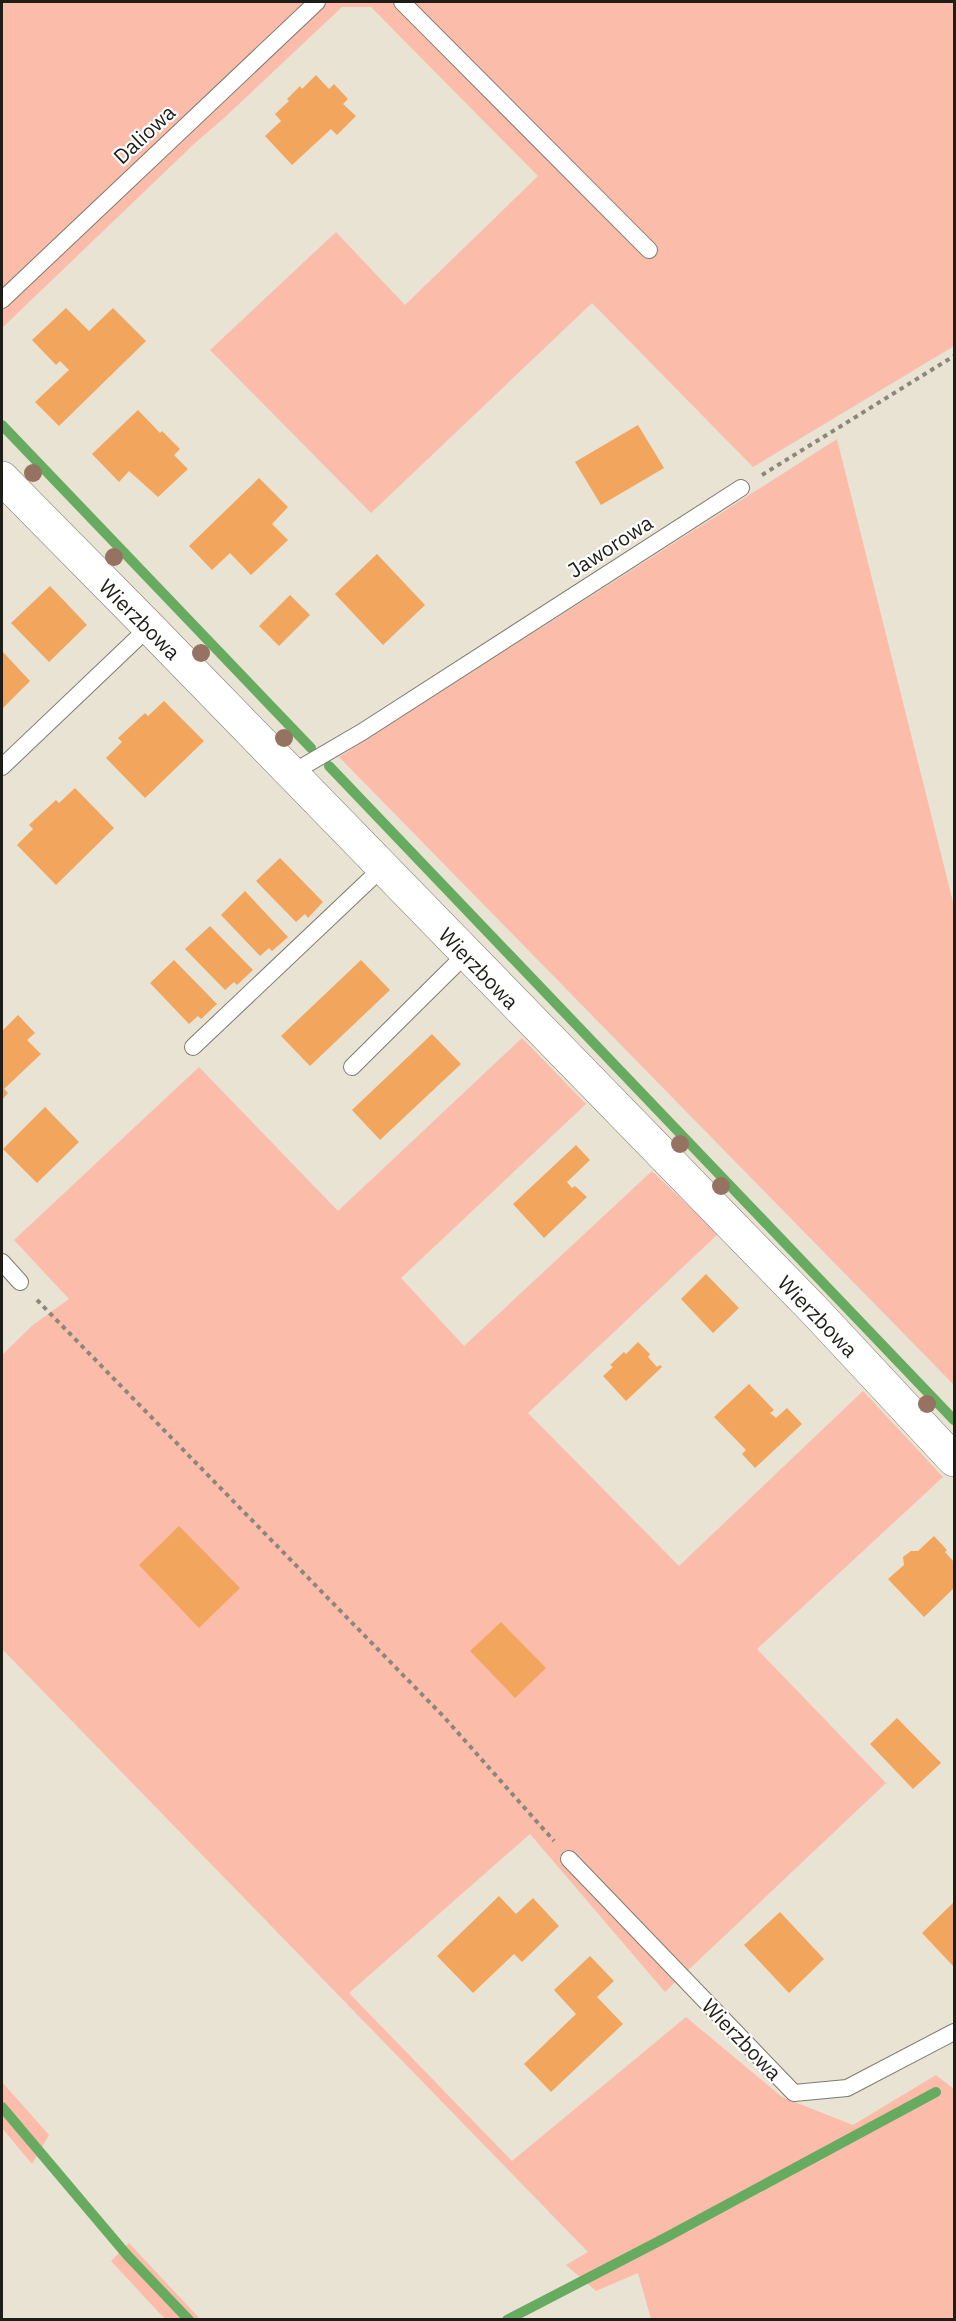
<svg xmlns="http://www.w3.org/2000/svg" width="956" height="2321" font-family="'IBM Plex Sans',sans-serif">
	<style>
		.green { fill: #fbbcaa }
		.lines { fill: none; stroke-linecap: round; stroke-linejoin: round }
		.stream { stroke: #67ab60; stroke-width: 10 }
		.building { fill: #f2a55d }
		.service-casing { stroke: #7f7a6d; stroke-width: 18 }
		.minor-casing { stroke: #7f7a6d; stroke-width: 34 }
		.path { stroke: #8b877c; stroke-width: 4; stroke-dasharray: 4.5 4.5; stroke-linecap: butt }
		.service { stroke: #fff; stroke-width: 16 }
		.minor { stroke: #fff; stroke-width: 33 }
		.tree { fill: #967262 }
		.labels { text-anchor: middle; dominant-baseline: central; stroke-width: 4.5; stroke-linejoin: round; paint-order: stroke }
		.street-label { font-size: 21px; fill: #1f1d17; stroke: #fff }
	</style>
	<rect width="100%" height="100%" fill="#e9e3d4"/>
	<path class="green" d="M2,2H954V346L753,467L592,303L371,513L210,350L336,232L405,305L538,176L371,7H342L224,118L195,143L2,328Z
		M837,439L954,906V1385L339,757Z
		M522,1038L586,1104L401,1278L464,1346L652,1171L718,1234L528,1413L679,1566L863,1391L943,1477L757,1649L886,1783L665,1992L530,1834L349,1993L512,2161L686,2017L782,2097L853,2125L936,2075L954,2089V2319H651L638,2273L596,2291L566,2265L588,2252L2,1649V1355L33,1325L69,1299L14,1240L199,1067L338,1211Z
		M2,2082L49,2135L32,2164L2,2128Z
		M129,2243L200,2319H165L111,2261Z"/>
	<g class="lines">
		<path class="stream" d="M2,425L311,748
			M329,766L954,1420
			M2,2107L127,2255L189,2320
			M507,2320L665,2238L936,2092"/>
	</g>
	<path class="building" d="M316,75L329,89L334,84L348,99L343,104L356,116L337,135L331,129L292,165L265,136L281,121L275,114L289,101L287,99L300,86L302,89Z
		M66,308L89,331L113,308L146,341L59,426L35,402L69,370L60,361L56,365L32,340Z
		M138,410L160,433L162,431L180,449L174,455L188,469L158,497L129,471L119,482L92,454Z
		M638,425L664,468L601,505L575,462Z
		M259,478L288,507L272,524L288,540L251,575L230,553L212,570L189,546Z
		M377,554L425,605L383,645L335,594Z
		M50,586L87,625L49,662L11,623Z
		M290,595L310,615L279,646L259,626Z
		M2,651L30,681L2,709Z
		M164,701L204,741L145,798L106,758L122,742L118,738L145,713L148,716Z
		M75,788L114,828L56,885L17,845L33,829L29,825L56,800L59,803Z
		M280,858L323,902L308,918L305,914L296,922L256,881Z
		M245,891L288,937L272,951L269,948L260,956L221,915Z
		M210,926L253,970L237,985L234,982L225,990L185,949Z
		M174,960L217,1004L201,1019L198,1016L189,1024L150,983Z
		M361,960L390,990L310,1066L281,1036Z
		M18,1015L35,1033L27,1040L41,1054L4,1089L8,1093L2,1100V1031Z
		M432,1034L461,1064L380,1140L352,1110Z
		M45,1107L79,1142L37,1183L3,1149Z
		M576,1145L590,1160L567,1182L572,1188L575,1186L587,1197L544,1238L513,1204Z
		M706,1274L739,1308L713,1333L681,1299Z
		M638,1342L650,1354L648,1357L657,1367L660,1365L662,1367L626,1401L603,1376L613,1367L610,1365L624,1352L626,1354Z
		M749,1384L774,1410L770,1413L776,1418L787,1408L802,1424L755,1468L742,1454L746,1450L714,1417Z
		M179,1526L240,1588L199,1628L139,1565Z
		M934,1536L947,1550L945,1552L954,1562V1588L924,1617L888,1579L904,1565L903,1557L911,1551H918Z
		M501,1622L546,1668L515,1698L470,1651Z
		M897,1718L941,1763L913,1789L870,1744Z
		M499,1896L516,1914L533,1898L559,1926L522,1962L514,1954L473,1993L437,1956Z
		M954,1902V1967L922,1933Z
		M780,1912L824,1959L789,1993L744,1945Z
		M590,1956L614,1981L597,1997L623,2024L551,2092L524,2064L576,2014L554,1990Z"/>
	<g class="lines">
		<g class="service-casing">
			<path id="service" d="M402,2L649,250
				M2,300L317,2
				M2,767L149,627
				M290,774L362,732L741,488
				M193,1047L382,868
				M352,1067L466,954
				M2,1262L20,1282
				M569,1859L794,2093L847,2088L954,2032"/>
		</g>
		<g class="minor-casing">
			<path id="minor" d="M2,478L149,627L816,1312L954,1460"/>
		</g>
		<path class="path" d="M762,475L954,356
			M37,1300L444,1717L554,1841"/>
		<use href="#service" class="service"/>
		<use href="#minor" class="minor"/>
	</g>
	<g class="tree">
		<circle cx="33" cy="473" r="9"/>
		<circle cx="114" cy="557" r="9"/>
		<circle cx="201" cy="653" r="9"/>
		<circle cx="284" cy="738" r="9"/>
		<circle cx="680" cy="1144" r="9"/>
		<circle cx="721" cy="1186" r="9"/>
		<circle cx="927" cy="1404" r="9"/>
	</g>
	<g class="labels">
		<g class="street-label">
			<text transform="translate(144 134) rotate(-43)">Daliowa</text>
			<text transform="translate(610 546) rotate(-33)">Jaworowa</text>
			<text transform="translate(140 619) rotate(45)">Wierzbowa</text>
			<text transform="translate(479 968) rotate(46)">Wierzbowa</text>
			<text transform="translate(818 1316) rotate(46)">Wierzbowa</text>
			<text transform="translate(742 2039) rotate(46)">Wierzbowa</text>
		</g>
	</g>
	<rect width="956" height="2321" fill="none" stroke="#1f1d17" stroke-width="6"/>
</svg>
